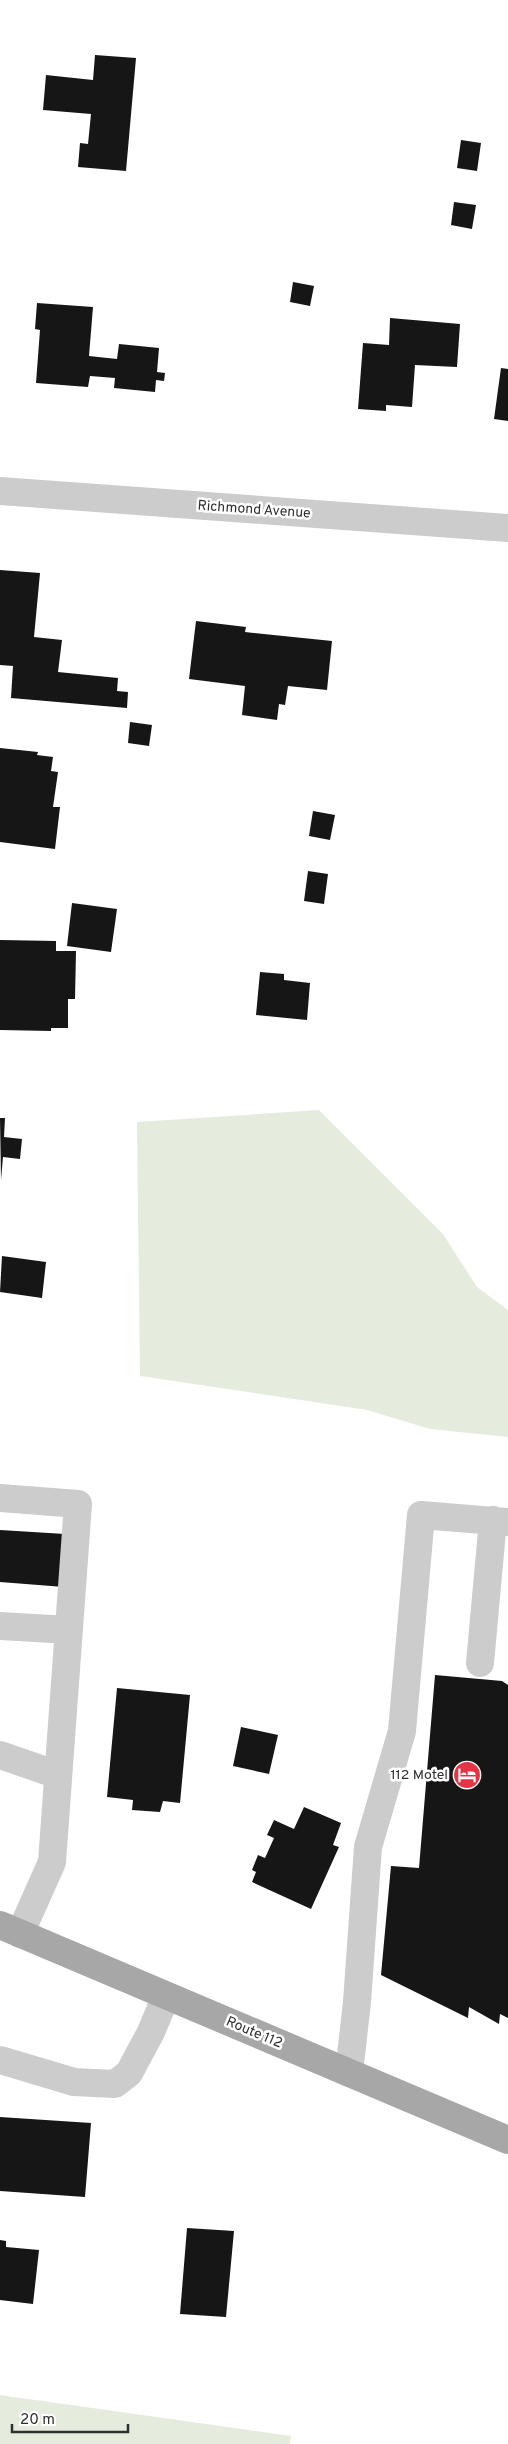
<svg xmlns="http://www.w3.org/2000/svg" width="508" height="2444" font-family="Overpass,sans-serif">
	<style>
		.green { fill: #e6ecdd }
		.building { fill: #161616 }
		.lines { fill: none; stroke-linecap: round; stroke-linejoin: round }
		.minor { stroke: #ccc; stroke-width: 28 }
		.major { stroke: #a7a7a7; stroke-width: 28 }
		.labels { text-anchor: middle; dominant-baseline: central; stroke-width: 5; stroke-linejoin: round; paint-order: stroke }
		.street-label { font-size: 14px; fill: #2f2f2f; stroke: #fff }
		.poi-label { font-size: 14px; fill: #2f2f2f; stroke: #fff; text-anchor: end }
	</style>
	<rect width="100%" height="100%" fill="#fff"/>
	<path class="green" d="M319,1110L443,1234L477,1287L508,1310V1437L430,1429L367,1410L140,1376L137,1122Z
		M0,2395L291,2436L290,2444H0Z"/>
	<path class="building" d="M95,55L136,58L126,171L78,167L80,143L88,144L91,114L43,110L46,75L93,80Z
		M461,140L481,143L477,171L457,168Z
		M454,202L476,205L472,229L451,225Z
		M293,282L314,286L310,306L290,302Z
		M37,303L93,307L89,356L117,359L119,344L159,348L157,372L165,373L164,381L156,380L155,392L114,388L115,378L90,376L88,387L36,383L40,330L35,329Z
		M390,318L460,324L457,367L415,365L412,407L386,405V411L358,409L363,343L389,345Z
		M501,368L508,369V421L494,419Z
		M0,570L40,573L34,637L62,640L58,672L118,678L117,691L128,692L127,708L11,698L13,666L0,665Z
		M196,621L246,627L245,632L332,641L327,690L288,686L285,705L279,704L277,720L242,715L245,686L189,679Z
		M130,722L152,725L149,746L128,743Z
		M0,748L38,752L37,755L53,757L51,771L58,772L53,807H60L55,849L0,842Z
		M313,811L335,815L330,840L309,836Z
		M308,871L328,874L324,904L304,901Z
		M72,903L117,909L111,952L67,946Z
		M0,940L56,941V951H76L75,999H68V1028H51V1031L0,1030Z
		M260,972L284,974V980L310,983L307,1020L256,1015Z
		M0,1118H5L4,1137L22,1139L20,1159L3,1157L1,1180Z
		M2,1256L46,1262L42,1298L0,1292Z
		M0,1530L65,1534L64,1587L0,1582Z
		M435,1675L502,1681L508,1685V2018L500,2014L499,2024L469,2007L468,2018L381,1975L391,1866L419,1868Z
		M117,1688L190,1695L180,1803L163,1801L160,1812L132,1810L133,1800L107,1797Z
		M241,1727L278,1735L269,1774L233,1766Z
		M304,1807L341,1823L333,1845L339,1847L311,1909L252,1882L256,1872L252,1870L258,1855L265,1858L274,1838L267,1835L274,1820L294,1829Z
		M0,2117L91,2123L85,2197L0,2191Z
		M187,2228L234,2231L226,2317L180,2314Z
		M0,2240L6,2241V2247L39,2250L33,2304L0,2300Z"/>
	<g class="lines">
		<path class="minor" d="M0,491L508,528
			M0,1498L78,1504L52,1862L20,1934
			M0,1626L69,1630
			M480,1663L493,1520
			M0,1755L58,1775
			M0,2060L74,2082L115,2084L129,2073L151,2032L166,1996
			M349,2073L357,2002L368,1847L402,1731L421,1515L508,1522"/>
		<path class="major" d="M0,1925L508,2140"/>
	</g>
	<defs>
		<g id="hotel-disc" transform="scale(1.4375)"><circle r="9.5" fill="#e23646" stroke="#fff"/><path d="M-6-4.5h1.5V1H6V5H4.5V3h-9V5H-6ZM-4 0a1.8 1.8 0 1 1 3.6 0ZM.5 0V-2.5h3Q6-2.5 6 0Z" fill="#fff"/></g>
	</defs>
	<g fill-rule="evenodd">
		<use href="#hotel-disc" x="467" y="1775"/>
	</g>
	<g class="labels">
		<g class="street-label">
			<text transform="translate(254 510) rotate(4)">Richmond Avenue</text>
			<text transform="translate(254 2033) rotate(23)">Route 112</text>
		</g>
		<g class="poi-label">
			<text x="448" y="1775">112 Motel</text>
		</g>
	</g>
	<path d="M12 2424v8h116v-8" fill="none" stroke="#2f2f2f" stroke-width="2.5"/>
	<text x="20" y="2424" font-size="15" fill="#2f2f2f" stroke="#ffffff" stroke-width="4" paint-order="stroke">20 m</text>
</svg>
